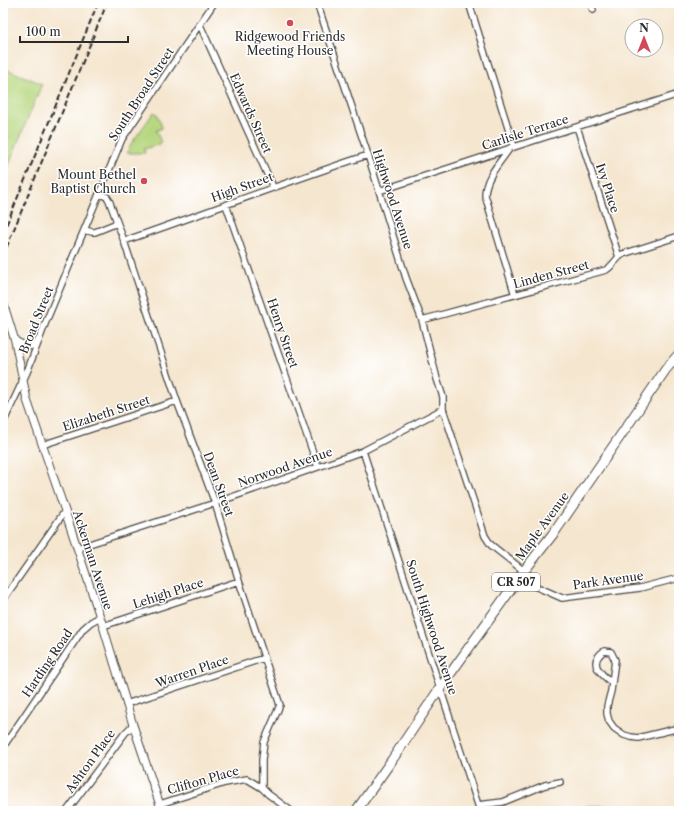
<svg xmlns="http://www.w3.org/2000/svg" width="682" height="814" font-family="'Libre Caslon Text',serif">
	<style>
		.green { fill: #b6d77f; stroke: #708155 }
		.forest { fill: #90b86e; stroke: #5e724c }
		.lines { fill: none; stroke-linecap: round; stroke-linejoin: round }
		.minor-casing { stroke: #494744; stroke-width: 8 }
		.tertiary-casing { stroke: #494744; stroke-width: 9 }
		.primary-casing { stroke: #494744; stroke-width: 11 }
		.minor { stroke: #fff; stroke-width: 5.5 }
		.tertiary { stroke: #fff; stroke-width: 7 }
		.primary { stroke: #fff; stroke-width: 9 }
		.rail { stroke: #2b2b2b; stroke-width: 2; stroke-dasharray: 6 3; stroke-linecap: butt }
		.poi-dot { fill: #d1495b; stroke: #fff; stroke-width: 1.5 }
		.labels { text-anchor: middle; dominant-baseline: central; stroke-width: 3; stroke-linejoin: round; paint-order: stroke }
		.shield { fill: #fff; stroke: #6b6b6b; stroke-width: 1 }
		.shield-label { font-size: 11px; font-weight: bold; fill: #2b2b2b }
		.poi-label { font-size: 12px; fill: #2b2b2b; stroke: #fff }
		.street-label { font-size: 12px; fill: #2b2b2b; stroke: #fff }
	</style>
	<rect width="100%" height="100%" fill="#fff"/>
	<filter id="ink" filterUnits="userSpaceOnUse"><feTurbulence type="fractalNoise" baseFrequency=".025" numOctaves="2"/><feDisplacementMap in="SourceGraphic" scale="8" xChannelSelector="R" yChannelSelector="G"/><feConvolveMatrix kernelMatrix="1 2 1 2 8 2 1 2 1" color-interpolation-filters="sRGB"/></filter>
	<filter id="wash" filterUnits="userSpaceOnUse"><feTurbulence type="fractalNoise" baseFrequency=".012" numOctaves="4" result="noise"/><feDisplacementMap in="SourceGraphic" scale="16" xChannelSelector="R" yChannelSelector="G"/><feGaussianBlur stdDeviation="0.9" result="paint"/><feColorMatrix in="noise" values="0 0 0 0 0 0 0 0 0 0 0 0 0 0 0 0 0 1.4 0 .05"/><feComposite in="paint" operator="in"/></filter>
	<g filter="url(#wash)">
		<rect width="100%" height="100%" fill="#f5e6cf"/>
		<path class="green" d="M6,69L42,84L11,159L3,182V76Z
			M154,112L157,114L162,127L161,129L157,130L156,131L161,142L160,144L144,149L145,153H127L131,144Z"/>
		<path class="forest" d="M629,805L636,811H587L586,806Z"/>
	</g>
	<g filter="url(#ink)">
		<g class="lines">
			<g class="minor-casing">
				<path id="minor" d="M469,3L514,147
					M590,3L593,10
					M200,25L273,187
					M577,127L619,257
					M510,148C500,162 485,178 485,195L515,295
					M379,191L514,147L679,94
					M100,194L107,197L109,200L124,241L177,401L215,503L239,581L280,705L264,742L262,760V788
					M226,205L318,467
					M85,230L92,232H95L117,223
					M124,241C205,213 286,182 368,155
					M422,320L606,270C613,266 616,258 623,254L679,236
					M443,409L485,536L491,545L524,571
					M3,423L27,372L45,324L122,139L214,3
					M42,445L177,401
					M363,451L480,811
					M77,548L215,503L318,467L363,451L443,409V397L437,379L422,320L406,278L368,155L317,3
					M521,575L528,583L562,598L640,588L679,578
					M3,600L65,511
					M103,626L239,581
					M612,683C601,674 587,663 604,651L611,652L615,660L611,691L607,706V714L609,721L614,728L624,735L631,737L638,738L679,728
					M126,704L264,658
					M3,747L83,629L91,622L100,617
					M160,804L225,783L247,779L262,788L268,794L291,811
					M478,805L503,802L545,785L560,782
					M67,811L125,733L133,725"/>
			</g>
			<g class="tertiary-casing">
				<path id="tertiary" d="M3,302L15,341L27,400L65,511L103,626L133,725L162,811
					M15,341C24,346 30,349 38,341"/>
			</g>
			<g class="primary-casing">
				<path id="primary" d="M356,811L392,760L440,688L524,571L556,530L666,369L679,354"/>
			</g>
			<use href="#minor" class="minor"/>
			<use href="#tertiary" class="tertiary"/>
			<use href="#primary" class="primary"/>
			<path class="rail" d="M3,233L98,3
				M3,256L107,3"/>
		</g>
	</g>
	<g class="poi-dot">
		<circle cx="290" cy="23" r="4"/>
		<circle cx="144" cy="181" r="4"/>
	</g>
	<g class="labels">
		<rect class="shield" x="492" y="573" width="48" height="18" rx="3"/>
		<g class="shield-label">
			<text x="516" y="582">CR 507</text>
		</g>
		<g class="poi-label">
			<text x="290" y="36">Ridgewood Friends<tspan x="290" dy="14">Meeting House</tspan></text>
			<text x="136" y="174" text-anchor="end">Mount Bethel<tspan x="136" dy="14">Baptist Church</tspan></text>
		</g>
		<g class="street-label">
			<text transform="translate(141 94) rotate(-57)">South Broad Street</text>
			<text transform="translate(251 113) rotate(66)">Edwards Street</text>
			<text transform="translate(525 132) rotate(-18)">Carlisle Terrace</text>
			<text transform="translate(242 187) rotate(-20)">High Street</text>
			<text transform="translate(608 188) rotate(72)">Ivy Place</text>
			<text transform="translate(393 199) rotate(72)">Highwood Avenue</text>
			<text transform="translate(551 274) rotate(-15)">Linden Street</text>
			<text transform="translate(36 320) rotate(-68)">Broad Street</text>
			<text transform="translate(283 333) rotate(71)">Henry Street</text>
			<text transform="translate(106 413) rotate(-18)">Elizabeth Street</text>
			<text transform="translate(285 467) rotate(-19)">Norwood Avenue</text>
			<text transform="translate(219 484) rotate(70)">Dean Street</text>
			<text transform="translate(542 526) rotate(-54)">Maple Avenue</text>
			<text transform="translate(93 560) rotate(72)">Ackerman Avenue</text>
			<text transform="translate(608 580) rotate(-8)">Park Avenue</text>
			<text transform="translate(168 593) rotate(-18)">Lehigh Place</text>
			<text transform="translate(432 627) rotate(72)">South Highwood Avenue</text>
			<text transform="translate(47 663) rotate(-56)">Harding Road</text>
			<text transform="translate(192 671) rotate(-19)">Warren Place</text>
			<text transform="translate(90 761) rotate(-54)">Ashton Place</text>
			<text transform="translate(203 780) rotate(-16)">Clifton Place</text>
		</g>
	</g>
	<rect width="682" height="814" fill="none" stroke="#fff" stroke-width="16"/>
	<g transform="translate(644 38)"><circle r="19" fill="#ffffff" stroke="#aaaaaa"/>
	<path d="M0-3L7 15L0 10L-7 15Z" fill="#d1495b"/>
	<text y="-6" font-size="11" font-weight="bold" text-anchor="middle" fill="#2b2b2b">N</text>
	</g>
	<path d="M20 36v6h108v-6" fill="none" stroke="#2b2b2b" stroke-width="2"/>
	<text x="26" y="36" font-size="12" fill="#2b2b2b" stroke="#ffffff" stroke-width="3" paint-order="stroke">100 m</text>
</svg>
